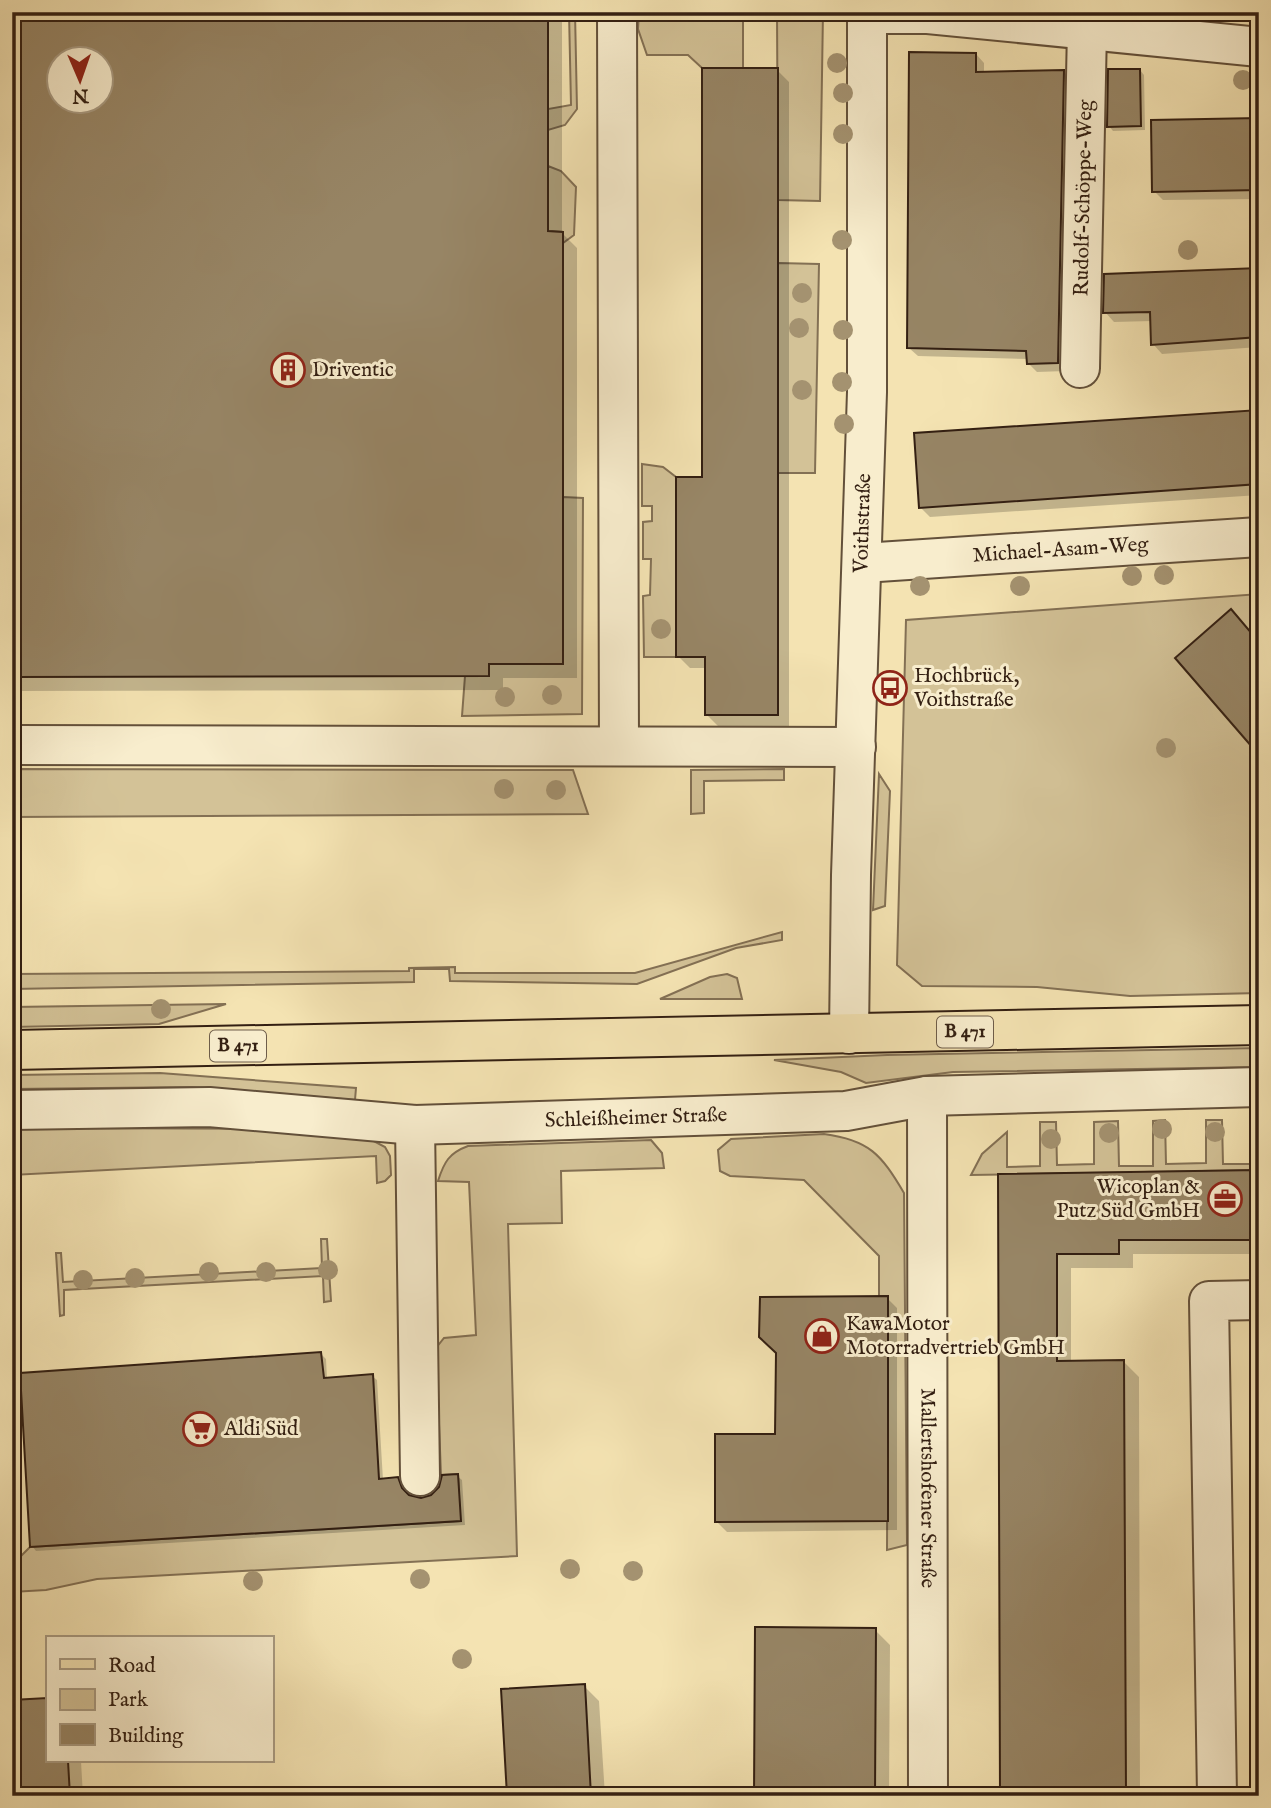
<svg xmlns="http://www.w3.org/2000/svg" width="1271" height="1808" font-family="'IM FELL English',serif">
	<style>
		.green { fill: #d3c297; stroke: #837054; stroke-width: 2 }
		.shadow { fill: #0003; fill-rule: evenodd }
		.building { fill: #978565; stroke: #331f12; stroke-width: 2; fill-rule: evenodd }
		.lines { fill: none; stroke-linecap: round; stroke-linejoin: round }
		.minor-casing { stroke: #63503a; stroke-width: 42 }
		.major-casing { stroke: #331f12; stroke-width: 42 }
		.minor { stroke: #f8edcd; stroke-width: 38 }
		.major { stroke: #f4e3b2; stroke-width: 38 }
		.tree { fill: #a49270 }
		.labels { text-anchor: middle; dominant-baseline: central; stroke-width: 6; stroke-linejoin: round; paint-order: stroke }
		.shield { fill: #f8edcd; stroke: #6e5d4a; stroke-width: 2 }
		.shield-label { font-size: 19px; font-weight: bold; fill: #331f12 }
		.street-label { font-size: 21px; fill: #331f12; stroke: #f8edcd }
		.poi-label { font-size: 21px; fill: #331f12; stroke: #f8edcd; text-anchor: start }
	</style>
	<rect width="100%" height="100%" fill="#f4e3b2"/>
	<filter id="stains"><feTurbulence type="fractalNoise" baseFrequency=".00286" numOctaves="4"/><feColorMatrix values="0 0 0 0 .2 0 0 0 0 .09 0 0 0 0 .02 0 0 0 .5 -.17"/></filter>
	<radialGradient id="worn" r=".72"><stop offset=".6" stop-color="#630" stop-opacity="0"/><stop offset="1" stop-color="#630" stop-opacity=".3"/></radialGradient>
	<path class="green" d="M569,12H575L577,109L565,125L548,130V109L571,105Z
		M639,12H743V68H702L688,55H647L638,29Z
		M777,12H823L820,201L778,200Z
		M548,166L561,171L576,187L574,235L563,243V232L548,231Z
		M778,263L819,264L815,473H778Z
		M642,464L663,467L676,477V657H644L643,596L650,595L651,559H643V522L652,521V506H642Z
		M563,497L583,498L582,714L462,716L465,676H488L489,664Z
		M1259,594V993L1130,996L1037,987L922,986L897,965L906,620Z
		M12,769L573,770L588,814L12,817Z
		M784,769V780L704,781V813L691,814V770Z
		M879,774L890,791L885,906L873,910Z
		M782,932V940L736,948L637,984L450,981L449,969H414V982L12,989V974L409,971V968L455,967V973H635Z
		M727,974L737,978L742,999H660L710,977Z
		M226,1004L159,1024L12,1027V1007Z
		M1259,1048V1067L953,1072L866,1083L841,1072L774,1060L887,1055Z
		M160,1073L356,1088L355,1100L192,1087L12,1089V1075Z
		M1165,1120L1166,1164L1206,1163V1120H1222L1223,1164H1259V1170L971,1175L982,1154L1007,1132V1167L1040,1166V1122H1056L1057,1165L1094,1164V1122L1118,1121L1119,1166H1153V1121Z
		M12,1128L309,1129L370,1139L385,1147L390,1156L391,1175L385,1181L377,1183L376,1156L12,1175Z
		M824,1134C869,1140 881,1154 904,1193L907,1545L887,1550L888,1297L879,1296V1256L804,1180L730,1176L720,1171L718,1150L731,1139Z
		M651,1140L662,1153L664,1168L561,1171L562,1223L508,1224L517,1556L97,1579L46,1590L12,1592V1561H16L30,1547L460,1521L458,1474L441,1475L436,1348L444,1338L476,1335L469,1182L438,1181C444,1162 449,1153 468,1146Z
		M321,1239H327L331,1301L324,1302L323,1276L64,1290V1315L60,1316L56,1253H61L63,1282L322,1268Z"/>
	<path class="shadow" d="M12,12H562V233L577,248V678H503V690L12,691ZM60,60H102V102H60Z
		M1134,12H1259V23Z
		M976,54L984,63V74L1064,72L1072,81L1066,371L1037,372L1028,363V359L918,356L909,348Z
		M777,70L789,82V727L718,726L706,714V668H690L678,656L704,478Z
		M1140,70L1144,75L1145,130L1113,131L1109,126Z
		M1259,119V199L1163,200L1154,191Z
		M1259,269V347L1162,354L1153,344L1152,321L1114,322L1105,312Z
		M1259,411V495L930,517L920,507Z
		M1259,1172V1254H1133V1268H1071V1362H1124L1139,1377L1140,1796H1002L1000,1176Z
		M887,1298L897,1308V1530L727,1532L717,1522L777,1435L778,1353Z
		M321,1354L326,1359L327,1379L372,1376L377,1380L383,1480L398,1479L403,1484L406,1494L421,1500L431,1497L457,1476L462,1480L465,1525L36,1551L32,1546Z
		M875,1630L890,1645L889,1796H756Z
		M584,1686L599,1701L605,1796H508Z
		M47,1700V1761H81L83,1796H12V1702Z"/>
	<path class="building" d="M12,12H548V231L563,232V664H489V676L12,677ZM60,60H102V102H60Z
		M909,52L976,53V72L1064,70L1058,363L1027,364L1026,351L907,348Z
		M702,68H778V715H705V657H676V477H702Z
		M1108,69H1140L1141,126L1107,127Z
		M1259,118V190L1152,192L1151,120Z
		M1259,268V337L1151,345L1150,312L1103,313L1104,274Z
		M1259,410V484L919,508L914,433Z
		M1231,609L1259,642V755L1175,658Z
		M1259,1170V1240H1119V1254H1057V1361L1124,1360L1126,1796H1000L998,1174Z
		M888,1296V1521L715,1522V1434H775L776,1353L759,1337L760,1297Z
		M321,1352L324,1378L373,1374L379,1479L398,1477L402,1488L409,1495L421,1498L431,1495L439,1487L442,1475L458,1474L461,1521L30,1547L20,1373Z
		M755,1627L876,1628L875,1796H754Z
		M585,1684L591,1796H507L501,1689Z
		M47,1698V1761H68L70,1796H12V1700Z"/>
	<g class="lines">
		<g class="minor-casing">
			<g id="minor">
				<path d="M617,12L619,746"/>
				<path d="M867,14H928L1259,47"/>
				<path id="s1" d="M1080,368L1087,29"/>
				<path id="s2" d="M863,563L1259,537"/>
				<path d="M12,745L856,747"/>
				<path id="s3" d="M849,1034L851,875L867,392V12"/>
				<path id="s4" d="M927,1096L928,1796"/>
				<path id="s5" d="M12,1110L209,1107L415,1125L846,1111L927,1096L1259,1087"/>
				<path d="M415,1125L420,1476"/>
				<path d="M1217,1796L1209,1301L1259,1300"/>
			</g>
		</g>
		<g class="major-casing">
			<path id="major" d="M12,1050L1259,1025"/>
		</g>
		<use href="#minor" class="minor"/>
		<use href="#major" class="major"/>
	</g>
	<g class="tree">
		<circle cx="837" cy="63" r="10"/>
		<circle cx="1243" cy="80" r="10"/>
		<circle cx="843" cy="93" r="10"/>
		<circle cx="843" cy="134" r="10"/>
		<circle cx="842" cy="240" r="10"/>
		<circle cx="1188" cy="250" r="10"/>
		<circle cx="802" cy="293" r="10"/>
		<circle cx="799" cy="328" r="10"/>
		<circle cx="843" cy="330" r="10"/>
		<circle cx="842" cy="382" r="10"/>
		<circle cx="802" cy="390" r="10"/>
		<circle cx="844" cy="424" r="10"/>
		<circle cx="1164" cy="575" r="10"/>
		<circle cx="1132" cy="576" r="10"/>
		<circle cx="920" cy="586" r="10"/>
		<circle cx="1020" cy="586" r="10"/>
		<circle cx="661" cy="629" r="10"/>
		<circle cx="552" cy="695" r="10"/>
		<circle cx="505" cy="697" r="10"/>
		<circle cx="1166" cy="748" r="10"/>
		<circle cx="504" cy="789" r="10"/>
		<circle cx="556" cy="790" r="10"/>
		<circle cx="161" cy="1009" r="10"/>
		<circle cx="1162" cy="1129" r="10"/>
		<circle cx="1215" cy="1132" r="10"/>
		<circle cx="1109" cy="1133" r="10"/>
		<circle cx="1051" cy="1139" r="10"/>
		<circle cx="328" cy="1270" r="10"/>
		<circle cx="209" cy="1272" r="10"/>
		<circle cx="266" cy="1272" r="10"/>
		<circle cx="135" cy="1278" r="10"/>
		<circle cx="83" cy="1280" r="10"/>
		<circle cx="570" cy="1569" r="10"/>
		<circle cx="633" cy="1571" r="10"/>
		<circle cx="420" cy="1579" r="10"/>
		<circle cx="253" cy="1581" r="10"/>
		<circle cx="462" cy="1659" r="10"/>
	</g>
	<defs>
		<g id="building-ring" transform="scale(1.75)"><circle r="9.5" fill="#f8edcd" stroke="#8f2418" stroke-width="1.5"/><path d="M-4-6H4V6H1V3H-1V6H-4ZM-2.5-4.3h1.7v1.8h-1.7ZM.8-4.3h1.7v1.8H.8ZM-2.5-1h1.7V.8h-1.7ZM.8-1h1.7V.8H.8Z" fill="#8f2418"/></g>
		<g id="bus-ring" transform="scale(1.75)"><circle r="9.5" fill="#f8edcd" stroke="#8f2418" stroke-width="1.5"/><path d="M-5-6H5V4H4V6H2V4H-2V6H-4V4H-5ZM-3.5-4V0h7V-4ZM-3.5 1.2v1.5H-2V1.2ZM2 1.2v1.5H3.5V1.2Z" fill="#8f2418"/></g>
		<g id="office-ring" transform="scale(1.75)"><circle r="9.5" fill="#f8edcd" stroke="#8f2418" stroke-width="1.5"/><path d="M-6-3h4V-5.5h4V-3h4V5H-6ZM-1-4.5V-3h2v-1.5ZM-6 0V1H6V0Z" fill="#8f2418"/></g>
		<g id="shop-ring" transform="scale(1.75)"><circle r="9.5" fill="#f8edcd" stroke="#8f2418" stroke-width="1.5"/><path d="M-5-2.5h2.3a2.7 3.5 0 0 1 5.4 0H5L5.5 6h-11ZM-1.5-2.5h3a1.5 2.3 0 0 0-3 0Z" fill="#8f2418"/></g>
		<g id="supermarket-ring" transform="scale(1.75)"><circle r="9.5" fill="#f8edcd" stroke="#8f2418" stroke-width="1.5"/><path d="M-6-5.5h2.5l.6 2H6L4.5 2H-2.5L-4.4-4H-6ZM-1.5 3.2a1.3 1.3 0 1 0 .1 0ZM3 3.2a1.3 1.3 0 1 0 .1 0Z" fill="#8f2418"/></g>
	</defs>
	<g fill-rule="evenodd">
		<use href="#building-ring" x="288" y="370"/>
		<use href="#bus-ring" x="890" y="688"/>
		<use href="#office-ring" x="1225" y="1199"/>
		<use href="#shop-ring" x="822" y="1336"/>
		<use href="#supermarket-ring" x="200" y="1429"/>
	</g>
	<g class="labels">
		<g class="shield">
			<rect x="937" y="1016.5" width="56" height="31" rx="5"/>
			<rect x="210" y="1030.5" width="56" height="31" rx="5"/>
		</g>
		<g class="shield-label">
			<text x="965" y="1032">B 471</text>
			<text x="238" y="1046">B 471</text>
		</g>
		<g class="street-label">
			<text stroke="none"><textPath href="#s1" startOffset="170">Rudolf-Schöppe-Weg</textPath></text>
			<text stroke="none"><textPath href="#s3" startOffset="511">Voithstraße</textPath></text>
			<text stroke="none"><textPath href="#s2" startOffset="198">Michael-Asam-Weg</textPath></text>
			<text stroke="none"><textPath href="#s5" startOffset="625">Schleißheimer Straße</textPath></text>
			<text stroke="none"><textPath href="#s4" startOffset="392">Mallertshofener Straße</textPath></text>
		</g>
		<g class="poi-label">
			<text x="312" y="370">Driventic</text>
			<text x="914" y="676">Hochbrück,<tspan x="914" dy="24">Voithstraße</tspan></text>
			<text x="1200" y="1187" text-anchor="end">Wicoplan &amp;<tspan x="1200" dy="24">Putz Süd GmbH</tspan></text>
			<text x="846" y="1324">KawaMotor<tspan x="846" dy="24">Motorradvertrieb GmbH</tspan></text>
			<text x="224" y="1429">Aldi Süd</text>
		</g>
	</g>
	<rect width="1271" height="1808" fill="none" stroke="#f4e3b2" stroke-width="42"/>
	<rect x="14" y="14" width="1243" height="1780" fill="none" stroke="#331f12" stroke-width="3.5"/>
	<rect x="21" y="21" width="1229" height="1766" fill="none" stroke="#331f12" stroke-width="2"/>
	<rect x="46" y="1636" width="228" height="126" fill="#f8edcd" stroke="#a99b82" stroke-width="2"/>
	<rect x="60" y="1659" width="35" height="10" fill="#f4e3b2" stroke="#a99b82" stroke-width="2"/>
	<text x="108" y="1672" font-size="21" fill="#331f12">Road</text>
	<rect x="60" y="1689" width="35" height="21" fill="#d3c297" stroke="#a99b82" stroke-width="2"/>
	<text x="108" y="1706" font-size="21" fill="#331f12">Park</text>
	<rect x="60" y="1724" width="35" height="21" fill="#978565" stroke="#a99b82" stroke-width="2"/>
	<text x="108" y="1742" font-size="21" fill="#331f12">Building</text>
	<g transform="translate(80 80) rotate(178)"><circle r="33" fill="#f8edcd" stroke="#a99b82" stroke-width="2"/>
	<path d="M0-5L12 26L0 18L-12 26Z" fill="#8f2418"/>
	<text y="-10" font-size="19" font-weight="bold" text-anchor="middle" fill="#331f12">N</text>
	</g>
	<rect width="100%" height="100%" filter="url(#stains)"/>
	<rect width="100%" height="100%" fill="url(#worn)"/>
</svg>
